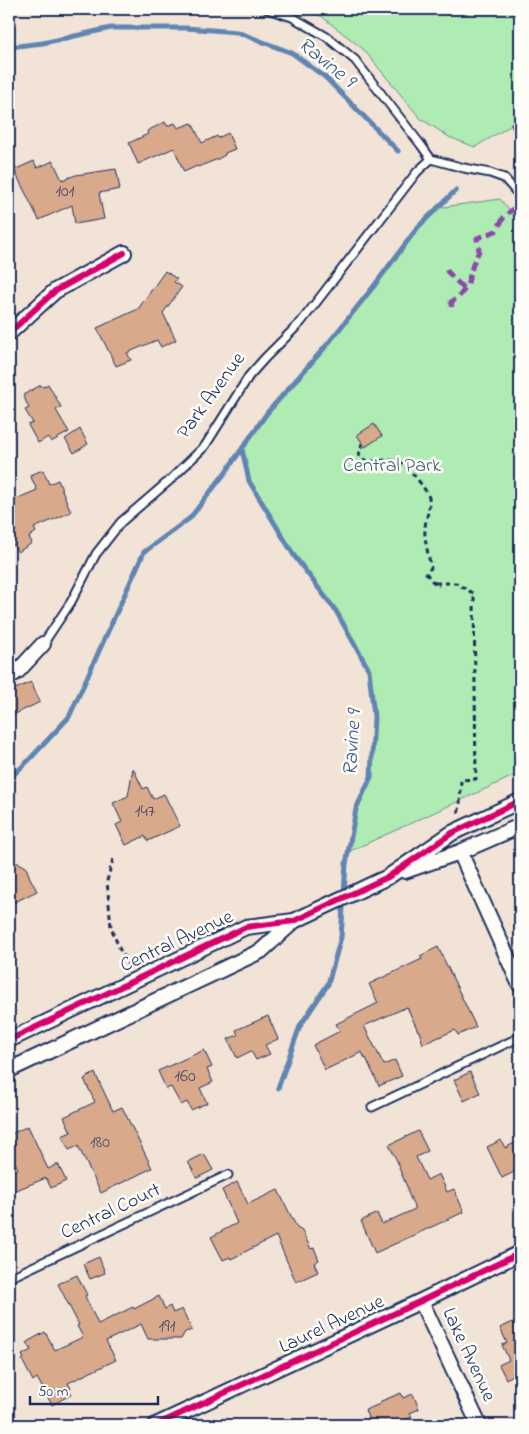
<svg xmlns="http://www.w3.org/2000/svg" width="529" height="1434" font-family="'Indie Flower',sans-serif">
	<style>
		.green { fill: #aeecb3; stroke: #648e88 }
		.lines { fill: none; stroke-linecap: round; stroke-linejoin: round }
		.stream { stroke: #6185b2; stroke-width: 5 }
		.building { fill: #d9a98b; stroke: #1b2f5e }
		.service-casing { stroke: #1b2f5e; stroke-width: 11 }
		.minor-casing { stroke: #1b2f5e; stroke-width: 18 }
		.path { stroke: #1b2f5e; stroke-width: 3; stroke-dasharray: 5 4; stroke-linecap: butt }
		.service { stroke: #fdfcf7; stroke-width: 7 }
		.minor { stroke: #fdfcf7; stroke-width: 14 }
		.quiet { stroke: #8e44ad; stroke-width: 5; stroke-dasharray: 10 5; stroke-linecap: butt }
		.cycleway-casing { stroke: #fdfcf7; stroke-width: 9 }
		.cycleway { stroke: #d6006c; stroke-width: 6 }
		.labels { text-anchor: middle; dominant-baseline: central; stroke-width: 5; stroke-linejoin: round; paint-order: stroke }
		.number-label { font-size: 18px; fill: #4a4e69 }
		.street-label { font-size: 20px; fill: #1b2f5e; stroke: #fdfcf7 }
		.park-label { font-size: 20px; fill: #405e73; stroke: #fdfcf7 }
		.water-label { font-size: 21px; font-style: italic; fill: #3e5a88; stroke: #fdfcf7 }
	</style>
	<rect width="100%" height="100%" fill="#f2e3d7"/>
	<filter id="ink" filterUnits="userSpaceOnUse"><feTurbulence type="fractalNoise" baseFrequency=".02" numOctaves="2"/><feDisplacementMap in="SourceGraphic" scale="10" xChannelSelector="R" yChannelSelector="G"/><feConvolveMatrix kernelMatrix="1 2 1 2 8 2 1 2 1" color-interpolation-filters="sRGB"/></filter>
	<g filter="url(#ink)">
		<path class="green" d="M301,9H520V120L475,147L449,137L420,118L363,49L321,16Z
			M500,199L520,223V773L348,852L356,809L371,777L374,717L369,670L336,611L295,557L249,481L242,449L267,413L326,346L374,286L418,227L436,208Z"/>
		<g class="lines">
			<path class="stream" d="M9,47L43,43L111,28H186L237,32L292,53L325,77L398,151
				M242,449L249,481L295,557L336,611L369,670L374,717L371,777L356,809L346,864L341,937L328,984L300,1026L278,1088
				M9,779L28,761L69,717L144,552L190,518L225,473L267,413L326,346L374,286L418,227L456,190"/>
		</g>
		<path class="building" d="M165,122L167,126L175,123L178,128L192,123L202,143L217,136L218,138L228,133L235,149L225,153V155L218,159L198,167L197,166L184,172L174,148L138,164L129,143L148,134L147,131Z
			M34,161L37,168L53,161L62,180L76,175L116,169L120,189L99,193L104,219L75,224L72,205L39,220L14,170Z
			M165,271L177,279L174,282L182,287L163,313L176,340L161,347L157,340L127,353L131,360L116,366L97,328L138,309Z
			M48,384L61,407L56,410L69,432L51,442L48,437L38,443L28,425L33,423L25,410L29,408L23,395L41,385L43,387Z
			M374,424L382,436L365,447L357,435Z
			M80,429L88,444L74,453L65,439Z
			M43,470L49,484L58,480L71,512L34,528L36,532L29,537L32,543L18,552L9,539V502L37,490L30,475Z
			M31,682L40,702L9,717V692Z
			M133,768L143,789L147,787L153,799L164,794L180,826L148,841L145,836L126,845L116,825L122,822L113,803L128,796Z
			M15,863H19L26,867L30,878L37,891L9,905V864Z
			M438,947L476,1027L458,1035L455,1030L423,1044L419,1031H418L407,1007L364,1026L384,1065L395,1060L402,1076L379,1086L366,1058L365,1059L362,1052L325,1070L313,1045L340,1031L336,1024L378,1003L369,984L422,959L420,956Z
			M268,1016L278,1039L265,1045L270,1054L256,1060L251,1051L237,1058L228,1039L238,1035L236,1030Z
			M204,1050L212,1067L207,1069L213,1082L200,1088L207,1103L191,1110L187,1102L181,1105L171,1087L166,1089L158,1071Z
			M470,1072L480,1093L464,1101L454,1080Z
			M95,1073L113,1111L122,1107L152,1168L101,1193L78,1146L69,1150L62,1136L71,1132L64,1117L95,1102L84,1079Z
			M28,1126L48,1169L58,1164L66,1181L51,1188L46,1178L9,1193V1173L18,1169L9,1149V1135Z
			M418,1131L428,1151L416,1157L427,1180L439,1174L447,1192L454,1189L464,1212L375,1253L361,1221L377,1213L382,1224L415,1209L407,1190L408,1189L399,1168L400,1167L389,1145Z
			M501,1140L505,1148L520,1140V1169L502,1178L487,1147Z
			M204,1154L213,1170L197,1178L188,1162Z
			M237,1182L248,1204L278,1190L297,1228L302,1231L311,1249L314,1248L319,1260L314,1263L318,1272L296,1282L276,1236L231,1259L230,1257L223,1260L211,1237L237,1223L222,1190Z
			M99,1257L105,1273L90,1279L83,1264Z
			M77,1275L87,1295L85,1296L98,1324L133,1307L134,1309L159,1296L165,1309L170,1306L173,1313L182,1309L192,1330L185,1332L181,1339H148L141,1324L106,1341L116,1360L68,1383L71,1388L69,1390L72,1394L52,1405L37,1378L33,1381L22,1360L24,1359L22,1355L31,1350L27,1342L45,1332L55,1350L83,1337L77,1326L79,1325L58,1284Z
			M513,1322L520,1337V1385L515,1374L506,1379L499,1365L509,1360L502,1345L507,1343L500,1328Z
			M401,1393L403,1398L413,1394L419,1409L410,1413L412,1417L393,1425H371L365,1410L380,1404L379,1402Z"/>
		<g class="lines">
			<g class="service-casing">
				<path id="service" d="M267,9L292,17L327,37L355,60L421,145L431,159
					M431,159L464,168L490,173L504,178L520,196
					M43,644L71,602L96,554L121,522L170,480L205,446L249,376L265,358L301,322L417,172L431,159
					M372,1107L520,1037
					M9,1278L228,1175"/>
			</g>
			<g class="minor-casing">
				<path id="minor" d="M9,333L55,291L124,253
					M9,677L18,671L43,644
					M460,852L520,985
					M405,871L460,852L520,826
					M9,1040L246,927L294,921L377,882L388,877L452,833L520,801
					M9,1070L261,951L294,921
					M421,1301L479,1425
					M156,1425L421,1301L520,1253"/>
			</g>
			<path class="path" d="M362,443L359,455C369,467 381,457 395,461C396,462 402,463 403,464C409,468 428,491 429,498C431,508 425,519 425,529C424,540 429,557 431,568L426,573L432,581L439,586
				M435,583H456L474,594L476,779L461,780L460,805L458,815
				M113,859L107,881L111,927L119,948L129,966"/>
			<use href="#service" class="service"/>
			<use href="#minor" class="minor"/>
			<path class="quiet" d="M512,122L517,135
				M446,270L465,290
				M452,307L451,302L458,298L467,286L473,264L479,251L477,238L496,231L504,217L516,206"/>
			<g class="cycleway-casing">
				<path id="cycleway" d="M9,333L55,291L124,253
					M9,1040L246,927L294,921L377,882L388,877L452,833L520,801
					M156,1425L421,1301L520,1253"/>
			</g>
			<use href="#cycleway" class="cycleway"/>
		</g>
	</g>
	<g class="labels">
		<g class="number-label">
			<text x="65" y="192">101</text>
			<text x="145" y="812">147</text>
			<text x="185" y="1077">160</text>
			<text x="100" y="1143">180</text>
			<text x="167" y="1327">191</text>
		</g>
		<g class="street-label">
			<text transform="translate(212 396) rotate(-54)">Park Avenue</text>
			<text transform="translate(177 942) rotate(-25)">Central Avenue</text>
			<text transform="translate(111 1212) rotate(-25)">Central Court</text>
			<text transform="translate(332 1325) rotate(-25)">Laurel Avenue</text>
			<text transform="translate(468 1355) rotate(65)">Lake Avenue</text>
		</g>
		<g class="park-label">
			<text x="392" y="466">Central Park</text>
		</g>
		<g class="water-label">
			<text transform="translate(326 63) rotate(39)">Ravine 9</text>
			<text transform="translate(353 743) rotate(-86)">Ravine 9</text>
		</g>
	</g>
	<rect width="529" height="1434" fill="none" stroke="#fdfcf7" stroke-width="30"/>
	<rect x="15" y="15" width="499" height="1404" fill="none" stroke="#1b2f5e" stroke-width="2" filter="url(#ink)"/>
	<path d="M30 1396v8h128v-8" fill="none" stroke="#1b2f5e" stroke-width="2.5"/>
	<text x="38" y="1396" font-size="15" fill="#1b2f5e" stroke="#fdfcf7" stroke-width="4" paint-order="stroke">50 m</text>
</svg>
